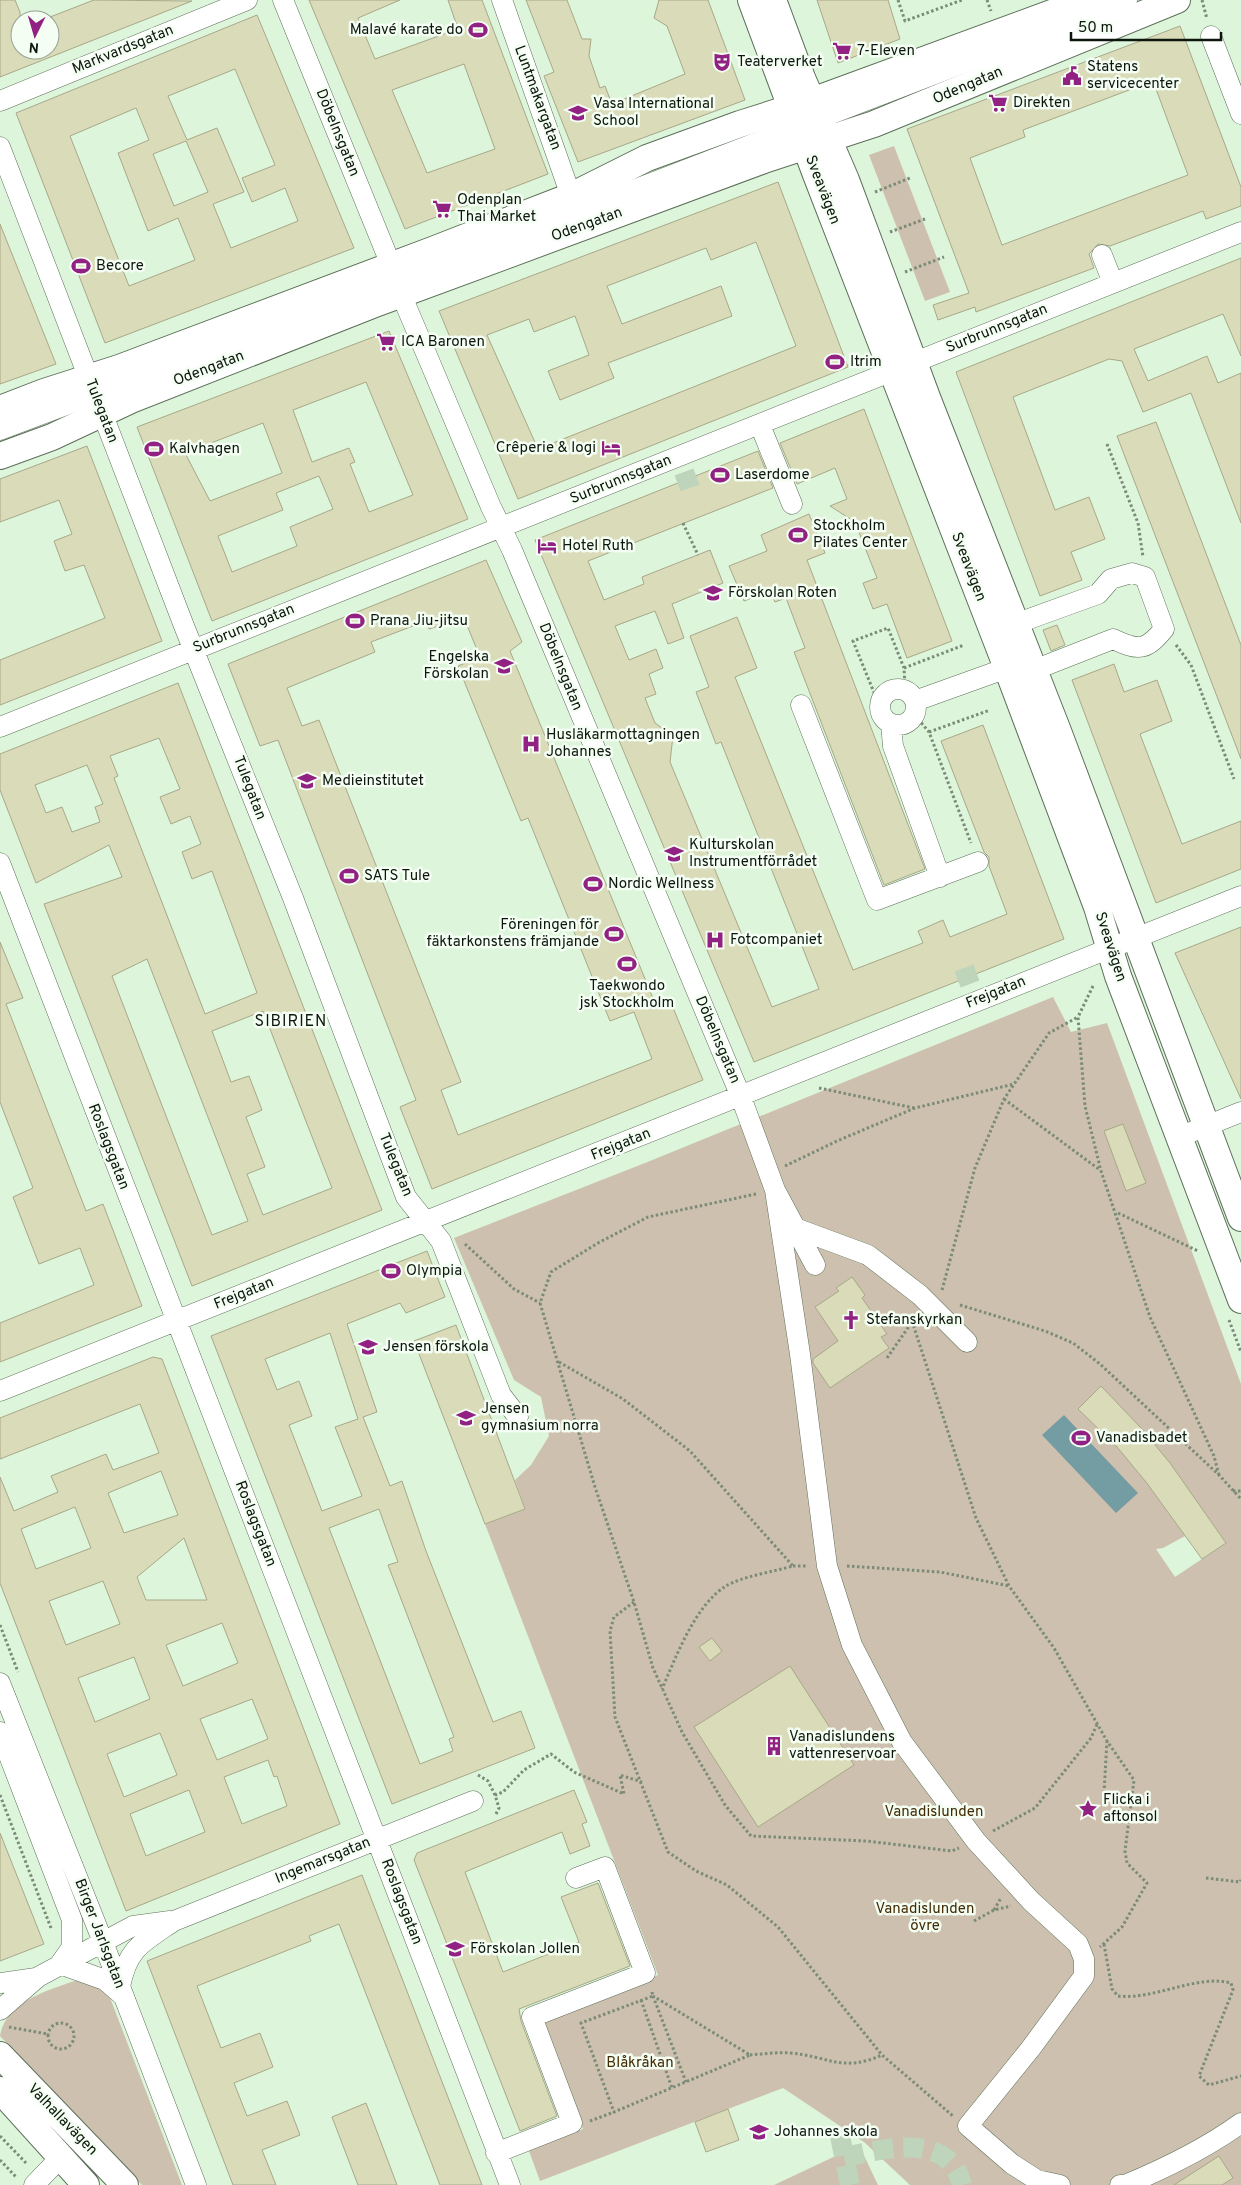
<svg xmlns="http://www.w3.org/2000/svg" width="1241" height="2185" font-family="Overpass,sans-serif">
	<style>
		.park { fill: #cec0ae; fill-rule: evenodd }
		.water { fill: #739ca3 }
		.building { fill: #dadbb9; stroke: #a7a888; fill-rule: evenodd }
		.lines { fill: none; stroke-linecap: round; stroke-linejoin: round }
		.minor-tunnel { stroke: #bed4bb; stroke-width: 20; stroke-dasharray: 20 10; stroke-linecap: butt }
		.minor-casing { stroke: #5c7059; stroke-width: 21 }
		.major-casing { stroke: #5c7059; stroke-width: 28 }
		.path { stroke: #7a8b78; stroke-width: 3; stroke-dasharray: 2.5 2.5; stroke-linecap: butt }
		.minor { stroke: #fff; stroke-width: 20 }
		.major { stroke: #fff; stroke-width: 26 }
		.labels { text-anchor: middle; dominant-baseline: central; stroke-width: 5; stroke-linejoin: round; paint-order: stroke }
		.poi-label { font-size: 15px; fill: #0d160c; stroke: #f4fef3; text-anchor: start }
		.street-label { font-size: 15px; fill: #0d160c; stroke: #f4fef3 }
		.park-label { font-size: 15px; fill: #422b05; stroke: #f4fef3 }
		.neighbourhood-label { font-size: 16px; letter-spacing: 1px; fill: #0d160c; stroke: #f4fef3 }
	</style>
	<rect width="100%" height="100%" fill="#ddf5da"/>
	<path class="park" d="M894,146L950,292L925,301L869,155Z
		M1053,997L1071,1032L1107,1023L1241,1384V2185H910L864,2142L783,2088L540,2181L529,2151L583,2129L541,2019L658,1975L485,1524L525,1509L515,1480L531,1465L549,1436L541,1397L514,1380L454,1238L645,1163ZM1211,1522L1226,1543L1175,1577L1156,1549L1163,1548Z
		M77,1980L107,1990L182,2185H142L0,2036C6,2001 47,1991 77,1980Z
		M859,2145L878,2185H774Z"/>
	<path class="water" d="M1064,1415L1138,1493L1116,1513L1042,1435Z"/>
	<path class="building" d="M0,0H15L20,12V50H50V17L94,0L192,1L0,77Z
		M309,0H400L358,18L375,59L458,29L448,0H482L548,174L405,229ZM464,64L495,149L427,173L392,90Z
		M526,0H567L582,39H591L589,56L600,88L605,86L612,104L685,74L667,26L654,18L659,0H708L745,100L578,162L544,76L554,72Z
		M817,0H888L900,39L838,63Z
		M257,15L354,248L105,343L16,113ZM235,69L275,165L242,178L252,202L285,188L298,221L231,248L213,204L244,192L217,128L187,140L168,96ZM136,108L149,140L118,153L148,231L178,218L195,260L129,286L70,136ZM186,141L208,192L174,206L153,154Z
		M1180,26L1241,187V206L1206,219L1203,211L1110,246L1098,244L1089,254L1094,268L976,312L975,307L938,320L933,305L969,293L907,129ZM1153,81L1188,175L1002,245L970,158L1025,137L1023,130Z
		M778,182L848,367L518,499L439,311ZM756,242L796,346L538,449L487,335L529,319L534,332L575,316L589,355L548,371L560,400L614,378L608,363L732,316L721,286L622,324L607,286L706,248L711,260Z
		M0,224L56,364L0,384Z
		M1241,258V356L1223,314L1134,349L1148,381L1207,356L1218,383L1241,373V523L1191,393L1143,412L1122,361L1109,359L1013,397L1055,510L1089,497L1105,539L1071,552L1082,580L1040,596L956,372Z
		M389,331L468,519L212,621L137,427ZM366,382L413,495L369,512L350,464L355,462L349,448L312,462L293,410ZM263,423L282,473L210,501L185,453ZM319,476L333,509L290,527L297,546L232,572L218,536L283,510L276,493Z
		M864,409L952,641L907,658L887,604L873,609L863,583L877,578L855,522L830,506L847,499L835,468L797,484L780,443Z
		M1156,422L1241,645V759L1117,436Z
		M87,446L162,641L0,705V660L105,618L84,565L65,571L54,541L72,534L59,500L0,522V479Z
		M758,451L773,488L588,561L604,600L644,584L642,577L710,550L723,583L672,604L684,638L668,644L655,611L615,626L629,660L656,649L663,668L649,674L656,694L645,698L655,723L673,736L670,762L772,1007L819,989L721,742L716,744L696,692L709,687L690,636L737,617L757,668L735,677L853,970L923,943L918,931L943,920L950,937L1007,914L989,866V857L984,852L941,741L983,725L1064,939L754,1062L535,540Z
		M809,514L825,553L807,560L925,869L884,885L794,652L805,648L786,598L775,602L770,591L744,601L729,566L767,551L761,535Z
		M486,560L522,642L510,651L655,1003L669,998L703,1080L432,1189L400,1107L416,1100L278,740L260,746L228,664ZM464,618L480,657L458,666L521,821L528,818L610,1021L634,1012L652,1059L458,1135L441,1090L461,1082L319,720L302,726L287,688L375,652L371,642L426,621L429,629Z
		M1057,625L1065,645L1051,651L1043,630Z
		M1114,664L1124,692L1157,680L1172,721L1140,734L1182,844L1241,821V869L1156,903L1072,680Z
		M178,683L382,1210L192,1286L44,904L122,877L109,845L36,883L0,790V754ZM159,738L180,789L160,797L171,824L190,816L201,844L182,852L192,879L212,871L257,993L205,1014L114,778L118,776L110,756ZM87,765L103,804L95,807L100,822L72,832L62,807L46,813L35,785ZM147,959L248,1221L212,1235L112,976ZM263,1011L332,1188L263,1215L247,1174L265,1167L246,1117L262,1110L249,1076L231,1082L212,1031Z
		M1241,927V1099L1175,953Z
		M0,942L23,998L6,1004L86,1211L103,1204L142,1306L0,1362V1323L94,1285L80,1248L39,1264L13,1197L33,1188L0,1102Z
		M1123,1124L1146,1183L1126,1191L1104,1131Z
		M427,1251L445,1297L406,1313L400,1303L347,1324L377,1412L363,1417L390,1486L402,1481L426,1551L493,1722L521,1711L535,1748L392,1804L211,1336ZM330,1333L358,1419L335,1427L362,1496L322,1511L289,1425L312,1416L299,1381L277,1390L265,1359ZM379,1509L398,1562L388,1565L454,1737L449,1739L453,1751L420,1764L329,1528Z
		M852,1277L865,1295L862,1298L887,1334L881,1337L889,1348L830,1388L813,1363V1359L838,1341L815,1307L839,1291L836,1288Z
		M456,1325L525,1509L485,1524L414,1341Z
		M153,1357L162,1359L340,1824L126,1911L0,1583V1477L14,1511L58,1492L51,1476L106,1454L113,1470L159,1453L140,1404L0,1459V1418ZM161,1471L178,1515L124,1533L108,1493ZM75,1507L91,1548L36,1569L21,1529ZM184,1538L207,1600H146L137,1577ZM103,1581L120,1624L66,1645L49,1601ZM222,1623L238,1663L183,1686L166,1645ZM134,1657L150,1699L95,1722L78,1678ZM252,1699L268,1739L217,1760L200,1719ZM160,1733L177,1775L124,1797L107,1754ZM268,1760L274,1777L277,1776L287,1806L242,1824L224,1777ZM189,1790L205,1832L146,1856L130,1814Z
		M1101,1386L1141,1428L1170,1463L1226,1543L1202,1559L1146,1482L1117,1447L1078,1409Z
		M712,1638L722,1651L710,1661L699,1647Z
		M790,1666L854,1765L758,1827L694,1727Z
		M574,1790L587,1822L582,1824L590,1846L570,1854L562,1832L465,1872L503,1972L579,1942L561,1897L598,1883L630,1966L519,2009L521,2021L557,2116L520,2131L414,1860L417,1853Z
		M0,1833L44,1944L0,1961Z
		M362,1875L482,2185H440L339,1924L309,1936L311,1941L197,1986L221,2048L260,2033L273,2067L234,2083L247,2116L287,2101L300,2135L262,2150L276,2185H233L147,1961Z
		M366,2103L388,2161L397,2185H358L332,2117Z
		M728,2109L739,2140L706,2152L695,2122Z
		M1219,2156L1233,2178L1222,2185H1174Z"/>
	<g class="lines">
		<path class="minor-tunnel" d="M684,472L690,488
			M964,968L970,984
			M840,2136L850,2185
			M844,2157C884,2149 949,2131 962,2185"/>
		<g class="minor-casing">
			<path id="minor" d="M283,0L391,265
				M502,0L571,196
				M1211,36L1241,114
				M0,101L247,0
				M0,147L184,626L293,898L406,1197L441,1241L501,1395L518,1417
				M1102,255L1113,283
				M401,294L491,507L512,550L741,1097L775,1190L815,1265
				M760,425L792,504
				M0,430L441,264L1127,0
				M1015,624L1098,594L1111,579L1132,573L1145,577L1164,629C1146,651 1139,651 1113,639L1034,670
				M880 707a18 18 0 1 1 36 0a18 18 0 1 1-36 0Z
				M915,701L1007,668
				M801,705L877,900L978,862
				M891,724L893,746L940,877
				M0,727L1241,232
				M0,863L510,2185
				M1179,1137L1241,1112
				M775,1190L800,1354L827,1566L852,1645L902,1742L976,1841L1031,1901L1078,1944L1084,1959V1976L1031,2048L968,2126L1012,2164L1037,2180L1060,2185
				M795,1228L868,1255L920,1295L967,1342
				M0,1391L1241,896
				M0,1683L103,1942L196,2185
				M0,1732L72,1920V1947L60,1964
				M60,1964L105,1980L122,1995
				M0,1983L36,1978
				M120,1987C127,1948 143,1942 174,1921L473,1801
				M0,2010L38,1977L133,1926L170,1921
				M496,2153L572,2123L532,2017L645,1973L605,1867L576,1878
				M34,2185L60,2158
				M1120,2185H1125C1166,2168 1205,2149 1241,2123"/>
		</g>
		<g class="major-casing">
			<path id="major" d="M751,0L815,172L1007,668L1097,907L1118,976L1241,1300
				M773,0L802,78L846,180L928,400L1058,731L1241,1218
				M0,409L44,392L119,368L435,249L571,196L647,158L740,124L812,101L1087,0
				M0,456L52,437L131,400L375,304L764,160L874,124L1177,0
				M0,2055L125,2185
				M0,2090L86,2185"/>
		</g>
		<path class="path" d="M898,0L905,21L962,0
			M987,0L991,11
			M1202,0L1207,19
			M875,192L910,178
			M890,232L925,219
			M905,272L944,257
			M1107,444L1138,523L1143,557
			M683,523L698,555
			M1176,645L1191,665L1234,779
			M904,668L964,645
			M881,701L875,695L853,641L888,628L904,668L905,686
			M918,719L929,732L971,843
			M929,732L990,710
			M1093,986L1078,1017L1085,1106L1101,1171L1150,1317L1214,1456L1219,1475
			M819,1088L914,1108
			M1004,1099L1100,1170
			M785,1166L837,1141L915,1108L1014,1084
			M756,1194L648,1217L598,1243L551,1272L540,1303L595,1487L634,1602L653,1668L682,1732L725,1805L751,1836L866,1841L952,1851L959,1848
			M1118,1213L1198,1251
			M465,1244L514,1289L540,1303
			M942,1290L975,1168L1004,1099L1049,1033L1078,1017
			M960,1305L1045,1331L1073,1343L1100,1364L1219,1475L1241,1499
			M913,1316L912,1321L976,1518L1009,1586L1054,1648L1107,1741L1134,1780L1125,1851L1127,1863L1147,1883L1122,1927L1100,1947
			M1229,1320L1241,1352
			M887,1358L912,1322
			M559,1362L623,1399L690,1451L793,1566C776,1571 740,1577 726,1586C695,1605 676,1657 662,1689
			M1233,1491H1241
			M793,1566H808
			M847,1566L940,1572L1009,1586
			M634,1602L614,1617L610,1631L615,1717L668,1852L696,1871L727,1885L778,1927L882,2055L953,2116
			M0,1625L18,1672
			M478,1775L488,1781L495,1795
			M1104,1793L1107,1741
			M0,1795L51,1928
			M496,1814L499,1808L495,1795L503,1792L524,1770L551,1754L574,1772L624,1794L620,1775L642,1782
			M993,1831L1035,1808L1091,1738L1098,1722
			M1206,1878L1240,1882L1241,1880
			M994,1910L1001,1898
			M974,1921L994,1910L1011,1906
			M1104,1944L1112,1989L1118,1996C1155,2000 1197,1974 1231,1983L1233,1990L1199,2076L1209,2085L1241,2076
			M652,1992L653,1996L581,2023L614,2112L750,2055L653,1996
			M653,1996L686,2082
			M641,2000L672,2088
			M48 2036a13 13 0 1 1 26 0a13 13 0 1 1-26 0Z
			M9,2027L47,2034
			M750,2055C763,2054 777,2052 790,2053C828,2056 842,2073 882,2055
			M590,2121L614,2112
			M0,2136L27,2164
			M0,2160L17,2178"/>
		<use href="#minor" class="minor"/>
		<use href="#major" class="major"/>
	</g>
	<defs>
		<g id="stadium-bare" transform="scale(1.5)"><path d="M0-5a6.5 5 0 1 0 0 10a6.5 5 0 1 0 0-10ZM-3.5-1.8h7v3.6h-7Z" fill="#912182" stroke="#f4fef3" stroke-width="2.5" paint-order="stroke"/></g>
		<g id="supermarket-bare" transform="scale(1.5)"><path d="M-6-5.5h2.5l.6 2H6L4.5 2H-2.5L-4.4-4H-6ZM-1.5 3.2a1.3 1.3 0 1 0 .1 0ZM3 3.2a1.3 1.3 0 1 0 .1 0Z" fill="#912182" stroke="#f4fef3" stroke-width="2.5" paint-order="stroke"/></g>
		<g id="theatre-bare" transform="scale(1.5)"><path d="M-5-5.5Q0-4 5-5.5V0Q5 5 0 6Q-5 5-5 0ZM-3.3-2.5H-1v1.5H-3.3ZM1-2.5H3.3v1.5H1ZM-2.8 1Q0 5.5 2.8 1Z" fill="#912182" stroke="#f4fef3" stroke-width="2.5" paint-order="stroke"/></g>
		<g id="civic-bare" transform="scale(1.5)"><path d="M-.6-6.5H3V-4.5H.6V-3L4-1V1h2V6H-6V1h2V-1L-.6-3ZM-1.2 2.5V6h2.4V2.5Z" fill="#912182" stroke="#f4fef3" stroke-width="2.5" paint-order="stroke"/></g>
		<g id="school-bare" transform="scale(1.5)"><path d="M0-5L7-2L0 1L-7-2ZM-4 1L0 2.5L4 1V4Q0 6-4 4Z" fill="#912182" stroke="#f4fef3" stroke-width="2.5" paint-order="stroke"/></g>
		<g id="hotel-bare" transform="scale(1.5)"><path d="M-6-4.5h1.5V1H6V5H4.5V3h-9V5H-6ZM-4 0a1.8 1.8 0 1 1 3.6 0ZM.5 0V-2.5h3Q6-2.5 6 0Z" fill="#912182" stroke="#f4fef3" stroke-width="2.5" paint-order="stroke"/></g>
		<g id="hospital-bare" transform="scale(1.5)"><path d="M-5-5h3v3.5h4V-5h3V5h-3V1.5h-4V5h-3Z" fill="#912182" stroke="#f4fef3" stroke-width="2.5" paint-order="stroke"/></g>
		<g id="church-bare" transform="scale(1.5)"><path d="M-1.2-6h2.4v3.5h3.3v2.4h-3.3V6h-2.4V-.1h-3.3v-2.4h3.3Z" fill="#912182" stroke="#f4fef3" stroke-width="2.5" paint-order="stroke"/></g>
		<g id="building-bare" transform="scale(1.5)"><path d="M-4-6H4V6H1V3H-1V6H-4ZM-2.5-4.3h1.7v1.8h-1.7ZM.8-4.3h1.7v1.8H.8ZM-2.5-1h1.7V.8h-1.7ZM.8-1h1.7V.8H.8Z" fill="#912182" stroke="#f4fef3" stroke-width="2.5" paint-order="stroke"/></g>
		<g id="sight-bare" transform="scale(1.5)"><path d="M0-6L1.8-2.2L6-1.7L2.9 1.2L3.7 5.4L0 3.3L-3.7 5.4L-2.9 1.2L-6-1.7L-1.8-2.2Z" fill="#912182" stroke="#f4fef3" stroke-width="2.5" paint-order="stroke"/></g>
	</defs>
	<g fill-rule="evenodd">
		<use href="#stadium-bare" x="478" y="30"/>
		<use href="#supermarket-bare" x="842" y="51"/>
		<use href="#theatre-bare" x="722" y="62"/>
		<use href="#civic-bare" x="1072" y="76"/>
		<use href="#supermarket-bare" x="998" y="103"/>
		<use href="#school-bare" x="578" y="113"/>
		<use href="#supermarket-bare" x="442" y="209"/>
		<use href="#stadium-bare" x="81" y="266"/>
		<use href="#supermarket-bare" x="386" y="342"/>
		<use href="#stadium-bare" x="835" y="362"/>
		<use href="#hotel-bare" x="611" y="448"/>
		<use href="#stadium-bare" x="154" y="449"/>
		<use href="#stadium-bare" x="720" y="475"/>
		<use href="#stadium-bare" x="798" y="535"/>
		<use href="#hotel-bare" x="547" y="546"/>
		<use href="#school-bare" x="713" y="593"/>
		<use href="#stadium-bare" x="355" y="621"/>
		<use href="#school-bare" x="504" y="666"/>
		<use href="#hospital-bare" x="531" y="744"/>
		<use href="#school-bare" x="307" y="781"/>
		<use href="#school-bare" x="674" y="854"/>
		<use href="#stadium-bare" x="349" y="876"/>
		<use href="#stadium-bare" x="593" y="884"/>
		<use href="#stadium-bare" x="614" y="934"/>
		<use href="#hospital-bare" x="715" y="940"/>
		<use href="#stadium-bare" x="627" y="964"/>
		<use href="#stadium-bare" x="391" y="1271"/>
		<use href="#church-bare" x="851" y="1320"/>
		<use href="#school-bare" x="368" y="1347"/>
		<use href="#school-bare" x="466" y="1418"/>
		<use href="#stadium-bare" x="1081" y="1438"/>
		<use href="#building-bare" x="774" y="1746"/>
		<use href="#sight-bare" x="1088" y="1809"/>
		<use href="#school-bare" x="455" y="1949"/>
		<use href="#school-bare" x="759" y="2132"/>
	</g>
	<g class="labels">
		<g class="poi-label">
			<text x="463" y="30" text-anchor="end">Malavé karate do</text>
			<text x="857" y="51">7-Eleven</text>
			<text x="737" y="62">Teaterverket</text>
			<text x="1087" y="67">Statens<tspan x="1087" dy="17">servicecenter</tspan></text>
			<text x="1013" y="103">Direkten</text>
			<text x="593" y="104">Vasa International<tspan x="593" dy="17">School</tspan></text>
			<text x="457" y="200">Odenplan<tspan x="457" dy="17">Thai Market</tspan></text>
			<text x="96" y="266">Becore</text>
			<text x="401" y="342">ICA Baronen</text>
			<text x="850" y="362">Itrim</text>
			<text x="596" y="448" text-anchor="end">Crêperie &amp; logi</text>
			<text x="169" y="449">Kalvhagen</text>
			<text x="735" y="475">Laserdome</text>
			<text x="813" y="526">Stockholm<tspan x="813" dy="17">Pilates Center</tspan></text>
			<text x="562" y="546">Hotel Ruth</text>
			<text x="728" y="593">Förskolan Roten</text>
			<text x="370" y="621">Prana Jiu-jitsu</text>
			<text x="489" y="657" text-anchor="end">Engelska<tspan x="489" dy="17">Förskolan</tspan></text>
			<text x="546" y="735">Husläkarmottagningen<tspan x="546" dy="17">Johannes</tspan></text>
			<text x="322" y="781">Medieinstitutet</text>
			<text x="689" y="845">Kulturskolan<tspan x="689" dy="17">Instrumentförrådet</tspan></text>
			<text x="364" y="876">SATS Tule</text>
			<text x="608" y="884">Nordic Wellness</text>
			<text x="599" y="925" text-anchor="end">Föreningen för<tspan x="599" dy="17">fäktarkonstens främjande</tspan></text>
			<text x="730" y="940">Fotcompaniet</text>
			<text x="627" y="986" text-anchor="middle">Taekwondo<tspan x="627" dy="17">jsk Stockholm</tspan></text>
			<text x="406" y="1271">Olympia</text>
			<text x="866" y="1320">Stefanskyrkan</text>
			<text x="383" y="1347">Jensen förskola</text>
			<text x="481" y="1409">Jensen<tspan x="481" dy="17">gymnasium norra</tspan></text>
			<text x="1096" y="1438">Vanadisbadet</text>
			<text x="789" y="1737">Vanadislundens<tspan x="789" dy="17">vattenreservoar</tspan></text>
			<text x="1103" y="1800">Flicka i<tspan x="1103" dy="17">aftonsol</tspan></text>
			<text x="470" y="1949">Förskolan Jollen</text>
			<text x="774" y="2132">Johannes skola</text>
		</g>
		<g class="street-label">
			<text transform="translate(123 50) rotate(-22)">Markvardsgatan</text>
			<text transform="translate(968 86) rotate(-23)">Odengatan</text>
			<text transform="translate(537 98) rotate(70)">Luntmakargatan</text>
			<text transform="translate(337 133) rotate(68)">Döbelnsgatan</text>
			<text transform="translate(822 190) rotate(69)">Sveavägen</text>
			<text transform="translate(587 225) rotate(-20)">Odengatan</text>
			<text transform="translate(997 329) rotate(-22)">Surbrunnsgatan</text>
			<text transform="translate(209 369) rotate(-21)">Odengatan</text>
			<text transform="translate(101 411) rotate(69)">Tulegatan</text>
			<text transform="translate(621 480) rotate(-22)">Surbrunnsgatan</text>
			<text transform="translate(968 567) rotate(69)">Sveavägen</text>
			<text transform="translate(244 629) rotate(-22)">Surbrunnsgatan</text>
			<text transform="translate(560 667) rotate(68)">Döbelnsgatan</text>
			<text transform="translate(249 788) rotate(69)">Tulegatan</text>
			<text transform="translate(1110 947) rotate(72)">Sveavägen</text>
			<text transform="translate(996 993) rotate(-22)">Frejgatan</text>
			<text transform="translate(717 1040) rotate(67)">Döbelnsgatan</text>
			<text transform="translate(621 1145) rotate(-22)">Frejgatan</text>
			<text transform="translate(108 1147) rotate(69)">Roslagsgatan</text>
			<text transform="translate(395 1165) rotate(68)">Tulegatan</text>
			<text transform="translate(244 1294) rotate(-22)">Frejgatan</text>
			<text transform="translate(255 1524) rotate(69)">Roslagsgatan</text>
			<text transform="translate(323 1861) rotate(-22)">Ingemarsgatan</text>
			<text transform="translate(401 1902) rotate(69)">Roslagsgatan</text>
			<text transform="translate(99 1934) rotate(69)">Birger Jarlsgatan</text>
			<text transform="translate(62 2120) rotate(46)">Valhallavägen</text>
		</g>
		<g class="park-label">
			<text x="934" y="1812">Vanadislunden</text>
			<text x="925" y="1909">Vanadislunden<tspan x="925" dy="17">övre</tspan></text>
			<text x="640" y="2063">Blåkråkan</text>
		</g>
		<g class="neighbourhood-label">
			<text x="291" y="1022">SIBIRIEN</text>
		</g>
	</g>
	<g transform="translate(35 35) rotate(185)"><circle r="24" fill="#f4fef3" stroke="#98a197"/>
	<path d="M0-4L9 19L0 12L-9 19Z" fill="#912182"/>
	<text y="-8" font-size="14" font-weight="bold" text-anchor="middle" fill="#0d160c">N</text>
	</g>
	<path d="M1071 32v8h150v-8" fill="none" stroke="#0d160c" stroke-width="2.5"/>
	<text x="1078" y="32" font-size="15" fill="#0d160c" stroke="#f4fef3" stroke-width="4" paint-order="stroke">50 m</text>
</svg>
